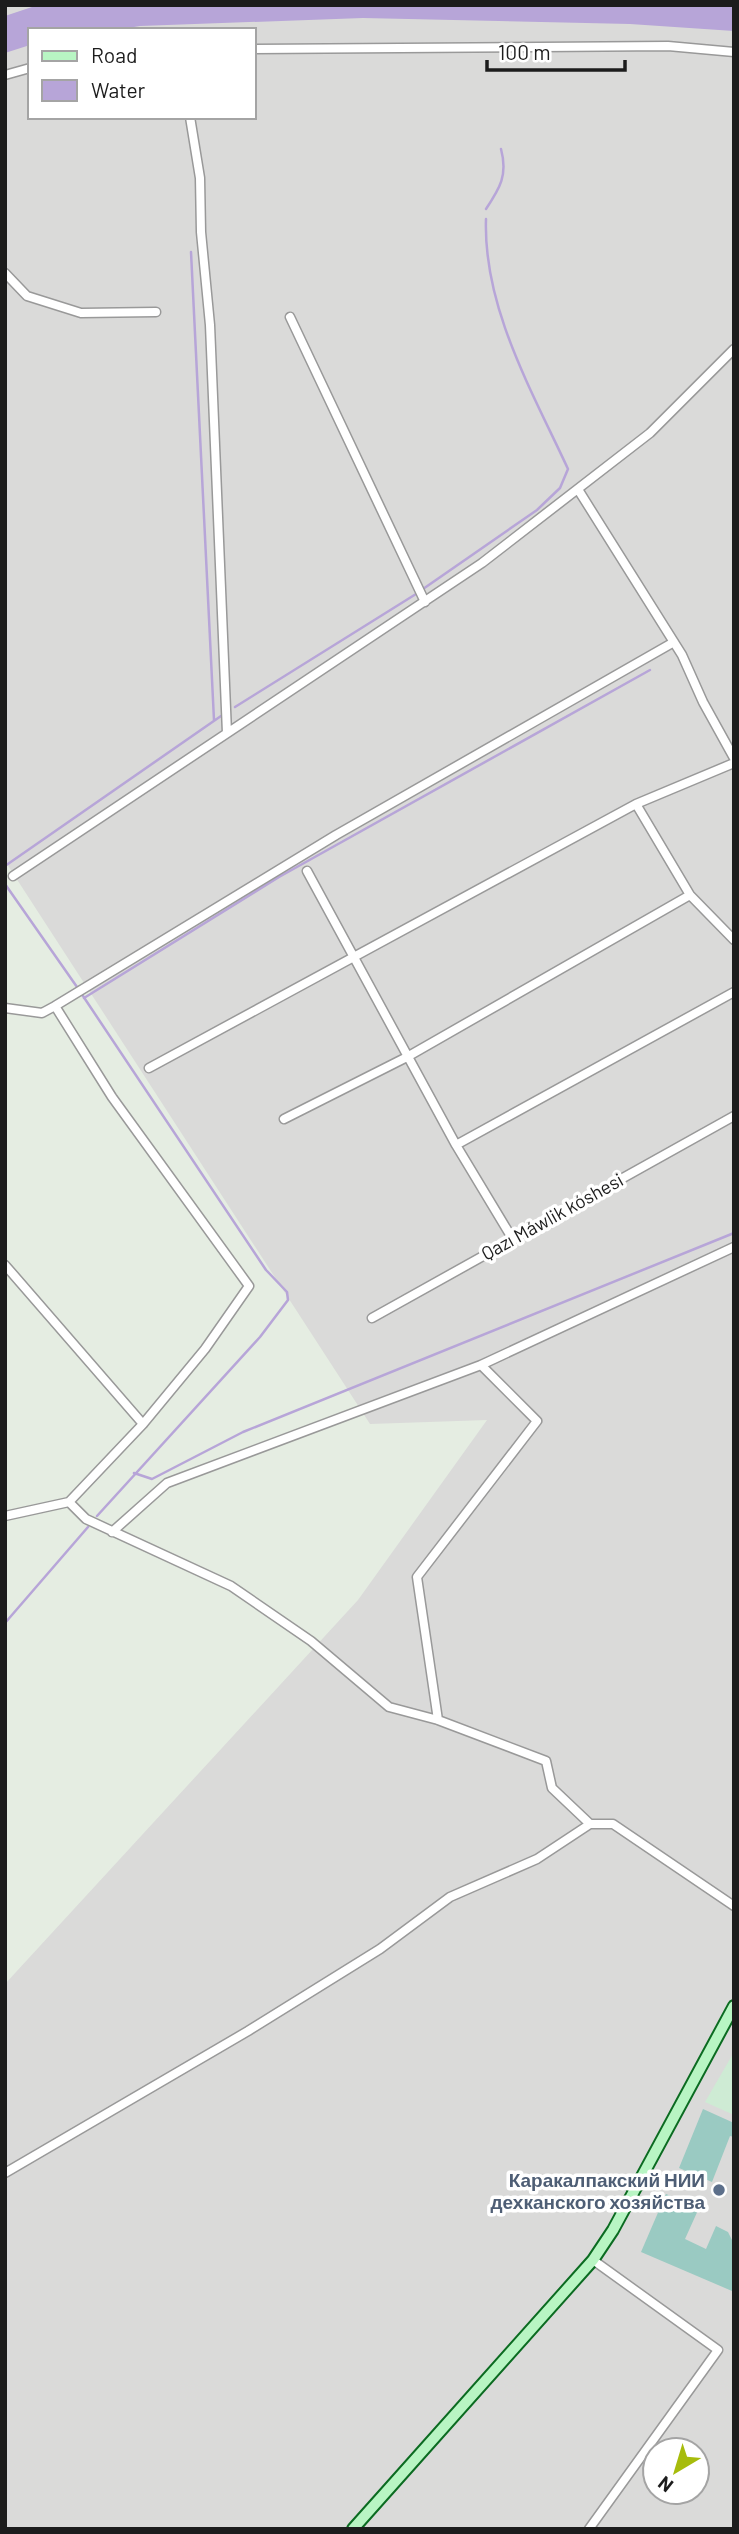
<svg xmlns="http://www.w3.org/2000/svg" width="739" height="2534" font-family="Barlow,sans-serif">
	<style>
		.residential { fill: #dadad9; fill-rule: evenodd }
		.farmland { fill: #ceebd4 }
		.forest { fill: #9acac2 }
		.water { fill: #b7a5d8 }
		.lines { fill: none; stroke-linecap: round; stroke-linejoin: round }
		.stream { stroke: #b7a5d8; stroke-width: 2.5 }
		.minor-casing { stroke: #999; stroke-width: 11 }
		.secondary-casing { stroke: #0b6b21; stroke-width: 14 }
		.minor { stroke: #fff; stroke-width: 8 }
		.secondary { stroke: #b8f5c3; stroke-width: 10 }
		.service-dot { fill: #5c6f8a; stroke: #fff; stroke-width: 2.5 }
		.labels { text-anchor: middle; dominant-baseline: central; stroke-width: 7; stroke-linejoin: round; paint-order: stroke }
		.street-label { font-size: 19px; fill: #1c1c1c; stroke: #fff }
		.service-label { font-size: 19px; font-weight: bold; fill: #4e5e75; stroke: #fff; text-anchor: end }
	</style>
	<rect width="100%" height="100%" fill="#e5ede2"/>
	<path class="residential" d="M5,5H734V2529H5V1984L358,1600L487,1420L370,1424L5,861ZM30,30H254V117H30ZM655,2450H697V2492H655Z"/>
	<path class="farmland" d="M734,2052V2115L705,2102Z"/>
	<path class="forest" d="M703,2109L734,2123V2137L730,2136L712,2182L679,2168Z
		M666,2194L699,2208L685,2239L706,2249L716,2226L728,2232L734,2244L732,2291L641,2252Z"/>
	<path class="water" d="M38,5H734V31L630,24L363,18L140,26L116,30H30V45L5,53V16Z"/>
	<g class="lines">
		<path class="stream" d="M486,209C500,188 508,175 501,149
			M191,252L214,720
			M423,589L537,510L560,488L568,469C532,391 483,307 486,219
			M235,707L416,594
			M5,866L221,716
			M5,884L77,987
			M81,993L266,1270L287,1292L288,1300L260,1337L97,1516
			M84,998L279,877L650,670
			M134,1473L152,1479L243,1432L734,1233
			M5,1623L88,1527"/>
		<g class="minor-casing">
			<path id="minor" d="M254,49L668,46L734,52
				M5,75L30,68
				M190,117L200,178L201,232L210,325L227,733
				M5,273L27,296L81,313L156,312
				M290,317L425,602
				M579,491L682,655L703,702L734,758
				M636,804L690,895L734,940
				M307,871L456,1145L512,1238
				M13,876L482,563L650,433L734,349
				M5,1008L42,1013L55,1006L336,835L674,642
				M149,1068L636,804L734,763
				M284,1119L407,1057L690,895
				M456,1145L734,992
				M5,1265L143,1424
				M372,1318L734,1116
				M69,1502L86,1519L231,1586L311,1641L389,1707L438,1720L546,1761L552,1788L590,1824
				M5,1516L69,1502L143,1424L205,1349L249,1286L112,1097L55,1006
				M112,1532L167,1483L481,1365L734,1247
				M438,1720L417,1577L537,1421L481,1365
				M5,2173L248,2031L380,1949L450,1897L537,1859L590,1824H613L734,1906
				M589,2529L718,2350L593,2260"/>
		</g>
		<g class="secondary-casing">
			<path id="secondary" d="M353,2529L593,2260L613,2230L734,2006"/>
		</g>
		<use href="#minor" class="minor"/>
		<use href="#secondary" class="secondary"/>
	</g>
	<circle class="service-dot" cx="719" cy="2190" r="7"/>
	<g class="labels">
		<g class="street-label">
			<text transform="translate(552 1216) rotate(-29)">Qazı Máwlik kóshesi</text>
		</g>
		<g class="service-label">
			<text x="705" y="2179">Каракалпакский НИИ<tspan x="705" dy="22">дехканского хозяйства</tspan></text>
		</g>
	</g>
	<rect width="739" height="2534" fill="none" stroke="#1c1c1c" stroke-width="14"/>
	<rect x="28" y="28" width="228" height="91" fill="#ffffff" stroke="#a4a4a4" stroke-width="2"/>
	<rect x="42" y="51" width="35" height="10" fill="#b8f5c3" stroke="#a4a4a4" stroke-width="2"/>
	<text x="91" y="63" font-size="21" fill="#1c1c1c">Road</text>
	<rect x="42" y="80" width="35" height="21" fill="#b7a5d8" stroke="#a4a4a4" stroke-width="2"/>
	<text x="91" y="98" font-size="21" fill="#1c1c1c">Water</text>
	<g transform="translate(676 2471) rotate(218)"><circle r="33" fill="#ffffff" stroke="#a4a4a4" stroke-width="2"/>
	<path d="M0-5L12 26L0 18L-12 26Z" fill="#a7bc0c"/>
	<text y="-10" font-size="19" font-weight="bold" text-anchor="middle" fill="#1c1c1c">N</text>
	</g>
	<path d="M487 60v10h138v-10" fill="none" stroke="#1c1c1c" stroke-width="3.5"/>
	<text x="498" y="60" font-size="21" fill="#1c1c1c" stroke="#ffffff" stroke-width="5" paint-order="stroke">100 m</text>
</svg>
